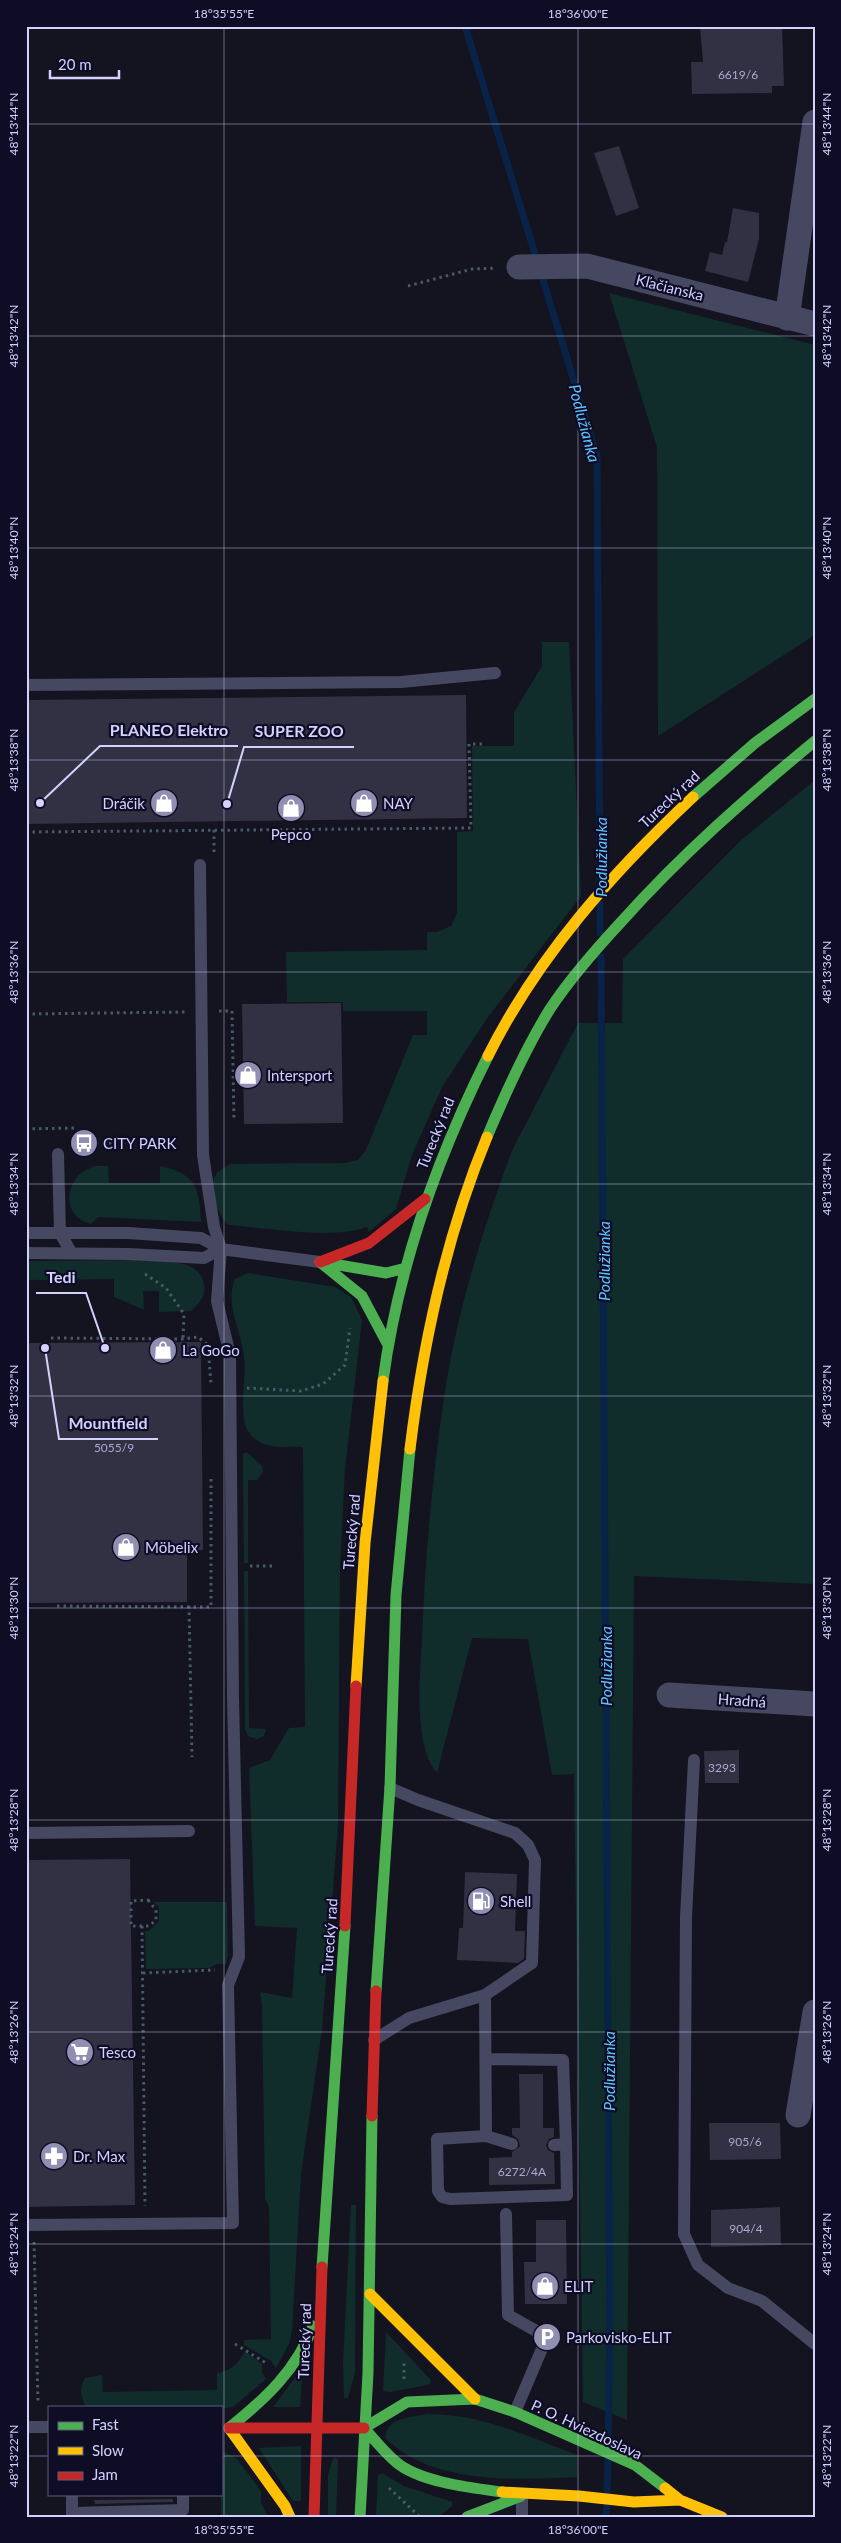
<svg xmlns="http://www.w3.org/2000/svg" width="841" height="2543" font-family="Lato,sans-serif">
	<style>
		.green { fill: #102d2b }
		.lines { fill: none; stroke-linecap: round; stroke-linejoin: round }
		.stream { stroke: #082347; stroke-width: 7 }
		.building { fill: #323043 }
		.path { stroke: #465a67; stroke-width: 3; stroke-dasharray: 2.5 4; stroke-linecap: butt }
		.lane { stroke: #464761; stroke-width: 12 }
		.street { stroke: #464761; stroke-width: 25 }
		.fast { stroke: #4caf50; stroke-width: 11 }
		.slow { stroke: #ffc107; stroke-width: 11 }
		.jam { stroke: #c62828; stroke-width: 11 }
		.ticks { fill: none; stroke: #d3d2ff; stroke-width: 1; stroke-opacity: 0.45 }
		.labels { text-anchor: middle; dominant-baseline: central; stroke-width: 4.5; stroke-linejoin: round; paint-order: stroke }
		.number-label { font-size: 12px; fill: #abaad0 }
		.street-label { font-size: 15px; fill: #d3d2ff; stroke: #0f0d26 }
		.poi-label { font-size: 15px; fill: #d3d2ff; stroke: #0f0d26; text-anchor: start }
		.water-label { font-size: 16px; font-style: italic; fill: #60c3ff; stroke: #0f0d26 }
		.leader { fill: none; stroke: #d3d2ff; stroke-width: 2 }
		.callout-dot { fill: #d3d2ff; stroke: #0f0d26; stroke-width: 2 }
		.callout-label { font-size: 16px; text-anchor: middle; font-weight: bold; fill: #d3d2ff; stroke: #0f0d26; stroke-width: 4.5; stroke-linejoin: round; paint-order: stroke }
		.neatline { fill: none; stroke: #d3d2ff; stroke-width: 2 }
		.ticks-label { font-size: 12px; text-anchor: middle; fill: #d3d2ff }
	</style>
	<rect width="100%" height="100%" fill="#141320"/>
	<path class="green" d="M609,293L815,345V635L658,736L657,447Z
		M542,642H569L581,896L488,1017L442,1087L412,1155L396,1209L369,1232L367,1227C331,1240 268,1228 228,1225C218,1213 206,1189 217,1173C220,1170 226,1167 230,1164L345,1163L358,1160L366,1150L413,1035H427V1011H343V1002H287L286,952L427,950V932H437L451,926L457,913V832L473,831L472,746H514V712L542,666Z
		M815,780V1584L634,1576L627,2420L583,2402L574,1774L552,1775L528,1639L472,1638L437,1773C413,1746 420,1675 422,1640C425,1559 432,1478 444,1398C456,1316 481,1234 510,1156C516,1140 526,1125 533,1110C548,1081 563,1052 578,1023H622L623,959L740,841Z
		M94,1166H108L109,1183H160V1166C197,1174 199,1188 201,1222L98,1217L91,1224C66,1219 63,1190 80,1174C83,1171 89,1169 94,1166Z
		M135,1260C157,1262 199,1256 204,1284C206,1297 200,1302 191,1311L159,1312V1291H143L144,1310L114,1297V1279L26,1280V1261Z
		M248,1273L335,1287L351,1297L362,1320L345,1469L340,1567L338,1825L322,2030L301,2174L292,2331L289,2344L276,2368L271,2361L244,2345V2340L271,2339L269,2207L265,2199L262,2006L260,1992L292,1998L297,1928L255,1926L249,1768L270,1760L289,1728L305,1727L303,1447C286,1446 269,1450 255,1439C249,1434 245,1427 244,1419C241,1396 247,1372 243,1350C239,1326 225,1302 235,1279Z
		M247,1452L262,1466L263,1472L257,1480H248V1563H244L243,1454Z
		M244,1571H248L249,1728L266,1729L264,1736L257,1739L248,1736L245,1729Z
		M153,1902H227L228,1955L226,1964H217L209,1968L146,1969L145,1931H149L159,1921V1907Z
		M351,2205H356L355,2373L348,2398H344L343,2363Z
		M386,2332L430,2379L431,2383L428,2385L390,2392L383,2391Z
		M245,2351L262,2364V2373L266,2379L233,2407L221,2409V2407H86C80,2395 79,2390 85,2378L102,2375L103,2392L217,2390V2373C232,2370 238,2364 245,2351Z
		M298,2374L302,2378L300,2407H273Z
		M427,2414C482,2414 527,2436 577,2455V2477C513,2480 434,2485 385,2438C387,2417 409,2418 427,2414Z
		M301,2446V2501H293L259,2448Z
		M221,2450L237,2459L261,2491V2502L268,2517H221Z
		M333,2458H337L338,2461L336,2517H328V2475Z
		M382,2473L404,2486L452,2502V2506L439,2517H376L378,2475Z"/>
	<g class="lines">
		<path class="stream" d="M465,26L597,456L600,881
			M600,904V933
			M601,957L610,2334L608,2446
			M607,2493L608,2459
			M606,2517L607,2504"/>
	</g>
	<path class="building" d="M700,26H782L784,86H772V93L692,94L691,62H703Z
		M619,146L639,208L616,216L594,153Z
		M733,208L759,213V239L748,282L705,271L710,252L722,255L725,242H727Z
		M466,695L467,818L26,824V700Z
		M341,1003L343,1123L244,1124L242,1004Z
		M201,1342L203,1550H187V1602L26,1603V1343Z
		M739,1750V1783H705L704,1751Z
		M130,1859L135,2205L26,2207V1860Z
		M465,1872L517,1874L515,1931H525L524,1959L518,1963L457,1960L459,1928H463Z
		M519,2074H543V2128H554V2137L549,2139L546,2145L548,2150L554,2153L555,2184L489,2185V2158L512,2157V2152L520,2146L518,2139L512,2135V2128H520Z
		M709,2123H780L781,2159L710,2160Z
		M780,2207L781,2245L711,2247V2210Z
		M536,2220H566L567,2304H525L524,2262H536Z
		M173,2499V2502L95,2504L94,2500Z"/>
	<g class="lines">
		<path class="path" d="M408,286L472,269L496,268
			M214,830V855
			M26,832L471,828L469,744H484
			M219,1011H232L234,1121
			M26,1014L186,1012
			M26,1129L74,1128L84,1143H119
			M145,1274L166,1288L184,1314L183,1339
			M51,1338L183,1339L198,1337L208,1345L211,1384
			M247,1388L301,1391L323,1384L345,1365L350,1328
			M250,1566H274
			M57,1606L211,1607V1477
			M189,1606L192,1757
			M148,1900L156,1910V1920L149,1926H131V1901Z
			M142,1926L145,2206
			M143,1973L215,1970
			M34,2242L38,2401
			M235,2344L266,2363
			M404,2379V2362
			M389,2488L420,2517"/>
		<path class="lane" d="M26,685L401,682L495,673
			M58,1154L60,1233L71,1252
			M26,1233H128L201,1238L221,1249L320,1262
			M26,1253L128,1254L204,1258L221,1249
			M694,1760L686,1917L684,2234L698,2265L728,2288L762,2301L815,2344
			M26,1833L189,1831
			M485,1995L486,2136L512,2144
			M374,2040L409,2018L485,1995L532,1963L535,1860L528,1845L515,1833L418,1800L390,1788
			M486,2059L563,2060L566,2144L554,2145
			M486,2136L437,2139L438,2191L442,2197L450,2199L567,2195L566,2144
			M506,2214L508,2315L547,2337L515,2412
			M26,2225L233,2223L228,1985L239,1957L233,1698L230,1355L217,1301L221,1249L214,1227L203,1155L200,865
			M26,2427H49
			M72,2494V2517
			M522,2495V2517
			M72,2513L183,2510V2494"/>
		<path class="street" d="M519,267L587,266L815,324
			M787,318L815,122
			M669,1695L815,1704
			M798,2115L815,2012"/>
		<path class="fast" d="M693,797L755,743L815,699
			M487,1137C505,1094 525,1049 550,1009C571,977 596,949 622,921C681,855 747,797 815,741
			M320,1262L362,1296L388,1345
			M321,1262L386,1273L406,1268
			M383,1381C398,1267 437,1158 488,1056
			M376,1991L390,1787L396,1595L410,1449
			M322,2267L345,1926
			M229,2428C265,2399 297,2370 313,2326
			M502,2492C472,2488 419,2482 396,2462C384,2452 374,2439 364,2428L407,2402L475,2399L515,2412L635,2465L665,2488
			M360,2517L368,2373L372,2116
			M467,2517L521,2496"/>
		<path class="slow" d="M488,1056C538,956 612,873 693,797
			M410,1449C423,1343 446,1236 487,1137
			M356,1686L365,1543L383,1381
			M370,2294L475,2399
			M229,2428L285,2506L290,2517
			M665,2488L680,2500L722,2517
			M502,2492L579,2496L634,2502L680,2500"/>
		<path class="jam" d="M320,1262L369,1243L425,1199
			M345,1926L356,1686
			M372,2116L376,1991
			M229,2428H364
			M314,2517L322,2267"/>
	</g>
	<path class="ticks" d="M224,26V2517M578,26V2517M26,124H815M26,336H815M26,548H815M26,760H815M26,972H815M26,1184H815M26,1396H815M26,1608H815M26,1820H815M26,2032H815M26,2244H815M26,2456H49M221,2456H815"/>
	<defs>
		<g id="shop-disc" transform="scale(1.4375)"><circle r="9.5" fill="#908fb1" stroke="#0f0d26"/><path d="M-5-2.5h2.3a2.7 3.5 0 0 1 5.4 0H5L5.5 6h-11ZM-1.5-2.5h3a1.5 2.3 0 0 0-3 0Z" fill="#fff"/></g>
		<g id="bus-disc" transform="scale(1.4375)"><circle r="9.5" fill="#908fb1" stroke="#0f0d26"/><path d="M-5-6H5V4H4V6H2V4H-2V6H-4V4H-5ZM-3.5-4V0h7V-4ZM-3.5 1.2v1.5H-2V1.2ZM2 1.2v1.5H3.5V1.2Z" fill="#fff"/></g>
		<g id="fuel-disc" transform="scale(1.4375)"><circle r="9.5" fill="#908fb1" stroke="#0f0d26"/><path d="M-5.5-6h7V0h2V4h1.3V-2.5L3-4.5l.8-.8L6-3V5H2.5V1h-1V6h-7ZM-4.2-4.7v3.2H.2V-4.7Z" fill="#fff"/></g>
		<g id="supermarket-disc" transform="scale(1.4375)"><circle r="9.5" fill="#908fb1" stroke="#0f0d26"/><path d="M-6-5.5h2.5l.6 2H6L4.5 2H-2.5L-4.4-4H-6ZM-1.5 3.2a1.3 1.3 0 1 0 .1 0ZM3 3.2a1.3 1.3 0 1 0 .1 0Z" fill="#fff"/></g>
		<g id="pharmacy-disc" transform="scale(1.4375)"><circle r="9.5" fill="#908fb1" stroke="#0f0d26"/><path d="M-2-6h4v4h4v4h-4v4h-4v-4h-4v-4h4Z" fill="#fff"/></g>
		<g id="parking-disc" transform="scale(1.4375)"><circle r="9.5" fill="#908fb1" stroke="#0f0d26"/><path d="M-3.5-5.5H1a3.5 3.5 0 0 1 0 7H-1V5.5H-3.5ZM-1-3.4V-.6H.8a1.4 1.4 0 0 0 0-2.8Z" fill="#fff"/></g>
	</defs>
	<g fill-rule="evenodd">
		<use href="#shop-disc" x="164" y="803"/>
		<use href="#shop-disc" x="364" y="803"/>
		<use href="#shop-disc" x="291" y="808"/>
		<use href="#shop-disc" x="248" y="1075"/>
		<use href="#bus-disc" x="84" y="1143"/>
		<use href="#shop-disc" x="163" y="1350"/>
		<use href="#shop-disc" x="126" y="1547"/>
		<use href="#fuel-disc" x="481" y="1901"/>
		<use href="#supermarket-disc" x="80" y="2052"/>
		<use href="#pharmacy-disc" x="54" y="2156"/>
		<use href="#shop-disc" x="545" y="2286"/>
		<use href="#parking-disc" x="547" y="2337"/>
	</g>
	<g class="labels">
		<g class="number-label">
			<text x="738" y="74">6619/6</text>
			<text x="114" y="1447">5055/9</text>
			<text x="722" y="1767">3293</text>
			<text x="745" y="2141">905/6</text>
			<text x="522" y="2171">6272/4A</text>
			<text x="746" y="2228">904/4</text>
		</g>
		<g class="street-label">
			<text transform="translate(670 287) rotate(14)">Kľačianska</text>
			<text transform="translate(669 799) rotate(-43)">Turecký rad</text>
			<text transform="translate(435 1133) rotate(-68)">Turecký rad</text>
			<text transform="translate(351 1532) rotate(-85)">Turecký rad</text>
			<text transform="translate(742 1700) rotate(4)">Hradná</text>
			<text transform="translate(329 1936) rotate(-86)">Turecký rad</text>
			<text transform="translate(304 2341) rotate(-88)">Turecký rad</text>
			<text transform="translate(587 2429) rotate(25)">P. O. Hviezdoslava</text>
		</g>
		<g class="poi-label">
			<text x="145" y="803" text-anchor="end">Dráčik</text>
			<text x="383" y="803">NAY</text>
			<text x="291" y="834" text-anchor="middle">Pepco</text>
			<text x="267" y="1075">Intersport</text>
			<text x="103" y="1143">CITY PARK</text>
			<text x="182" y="1350">La GoGo</text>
			<text x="145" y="1547">Möbelix</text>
			<text x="500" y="1901">Shell</text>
			<text x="99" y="2052">Tesco</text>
			<text x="73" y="2156">Dr. Max</text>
			<text x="564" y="2286">ELIT</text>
			<text x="566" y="2337">Parkovisko-ELIT</text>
		</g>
		<g class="water-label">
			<text transform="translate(585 423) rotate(75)">Podlužianka</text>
			<text transform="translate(600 857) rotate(-90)">Podlužianka</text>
			<text transform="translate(603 1261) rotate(-90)">Podlužianka</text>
			<text transform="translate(605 1666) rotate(-90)">Podlužianka</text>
			<text transform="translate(608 2071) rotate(-90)">Podlužianka</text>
		</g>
	</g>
	<path class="leader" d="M40 803L100 746H238M227 804L244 747H354M105 1348L86 1293H36M45 1348L59 1439H158"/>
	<g class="callout-dot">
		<circle cx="40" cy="803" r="5"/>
		<circle cx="227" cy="804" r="5"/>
		<circle cx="105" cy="1348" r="5"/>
		<circle cx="45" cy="1348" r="5"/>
	</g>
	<g class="callout-label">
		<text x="169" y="736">PLANEO Elektro</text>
		<text x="299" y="737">SUPER ZOO</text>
		<text x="61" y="1283">Tedi</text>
		<text x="108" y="1429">Mountfield</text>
	</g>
	<rect width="841" height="2543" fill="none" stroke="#0f0d26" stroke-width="55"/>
	<rect x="48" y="2406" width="175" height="90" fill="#0f0d26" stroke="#5d5c7d"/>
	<rect x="58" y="2422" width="25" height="8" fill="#4caf50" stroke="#5d5c7d"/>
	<text x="92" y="2430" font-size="15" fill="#d3d2ff">Fast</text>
	<rect x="58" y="2447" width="25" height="8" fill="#ffc107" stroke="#5d5c7d"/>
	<text x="92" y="2456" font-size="15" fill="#d3d2ff">Slow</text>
	<rect x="58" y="2472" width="25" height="8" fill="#c62828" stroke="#5d5c7d"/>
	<text x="92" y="2480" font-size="15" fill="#d3d2ff">Jam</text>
	<path d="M50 70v8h69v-8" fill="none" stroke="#d3d2ff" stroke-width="2.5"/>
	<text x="58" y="70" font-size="15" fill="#d3d2ff" stroke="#0f0d26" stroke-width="4" paint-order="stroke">20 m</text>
	<rect x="28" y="28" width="786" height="2488" class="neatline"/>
	<g class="ticks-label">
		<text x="224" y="18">18°35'55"E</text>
		<text x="578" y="18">18°36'00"E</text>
		<text transform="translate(14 124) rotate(-90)" y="4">48°13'44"N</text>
		<text transform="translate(827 124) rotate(-90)" y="4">48°13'44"N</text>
		<text transform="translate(14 336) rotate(-90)" y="4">48°13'42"N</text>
		<text transform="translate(827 336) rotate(-90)" y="4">48°13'42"N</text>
		<text transform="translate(14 548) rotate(-90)" y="4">48°13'40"N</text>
		<text transform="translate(827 548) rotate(-90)" y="4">48°13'40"N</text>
		<text transform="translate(14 760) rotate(-90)" y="4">48°13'38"N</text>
		<text transform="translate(827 760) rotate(-90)" y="4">48°13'38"N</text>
		<text transform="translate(14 972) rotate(-90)" y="4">48°13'36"N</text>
		<text transform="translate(827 972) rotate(-90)" y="4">48°13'36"N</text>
		<text transform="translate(14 1184) rotate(-90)" y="4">48°13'34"N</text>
		<text transform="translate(827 1184) rotate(-90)" y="4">48°13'34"N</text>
		<text transform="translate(14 1396) rotate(-90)" y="4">48°13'32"N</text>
		<text transform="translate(827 1396) rotate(-90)" y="4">48°13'32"N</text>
		<text transform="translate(14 1608) rotate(-90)" y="4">48°13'30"N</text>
		<text transform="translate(827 1608) rotate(-90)" y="4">48°13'30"N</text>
		<text transform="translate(14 1820) rotate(-90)" y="4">48°13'28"N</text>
		<text transform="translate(827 1820) rotate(-90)" y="4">48°13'28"N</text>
		<text transform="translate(14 2032) rotate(-90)" y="4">48°13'26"N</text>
		<text transform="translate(827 2032) rotate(-90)" y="4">48°13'26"N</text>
		<text transform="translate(14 2244) rotate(-90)" y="4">48°13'24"N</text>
		<text transform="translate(827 2244) rotate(-90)" y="4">48°13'24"N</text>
		<text transform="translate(14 2456) rotate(-90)" y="4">48°13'22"N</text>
		<text transform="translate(827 2456) rotate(-90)" y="4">48°13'22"N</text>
		<text x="224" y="2534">18°35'55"E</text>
		<text x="578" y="2534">18°36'00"E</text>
	</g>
</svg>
